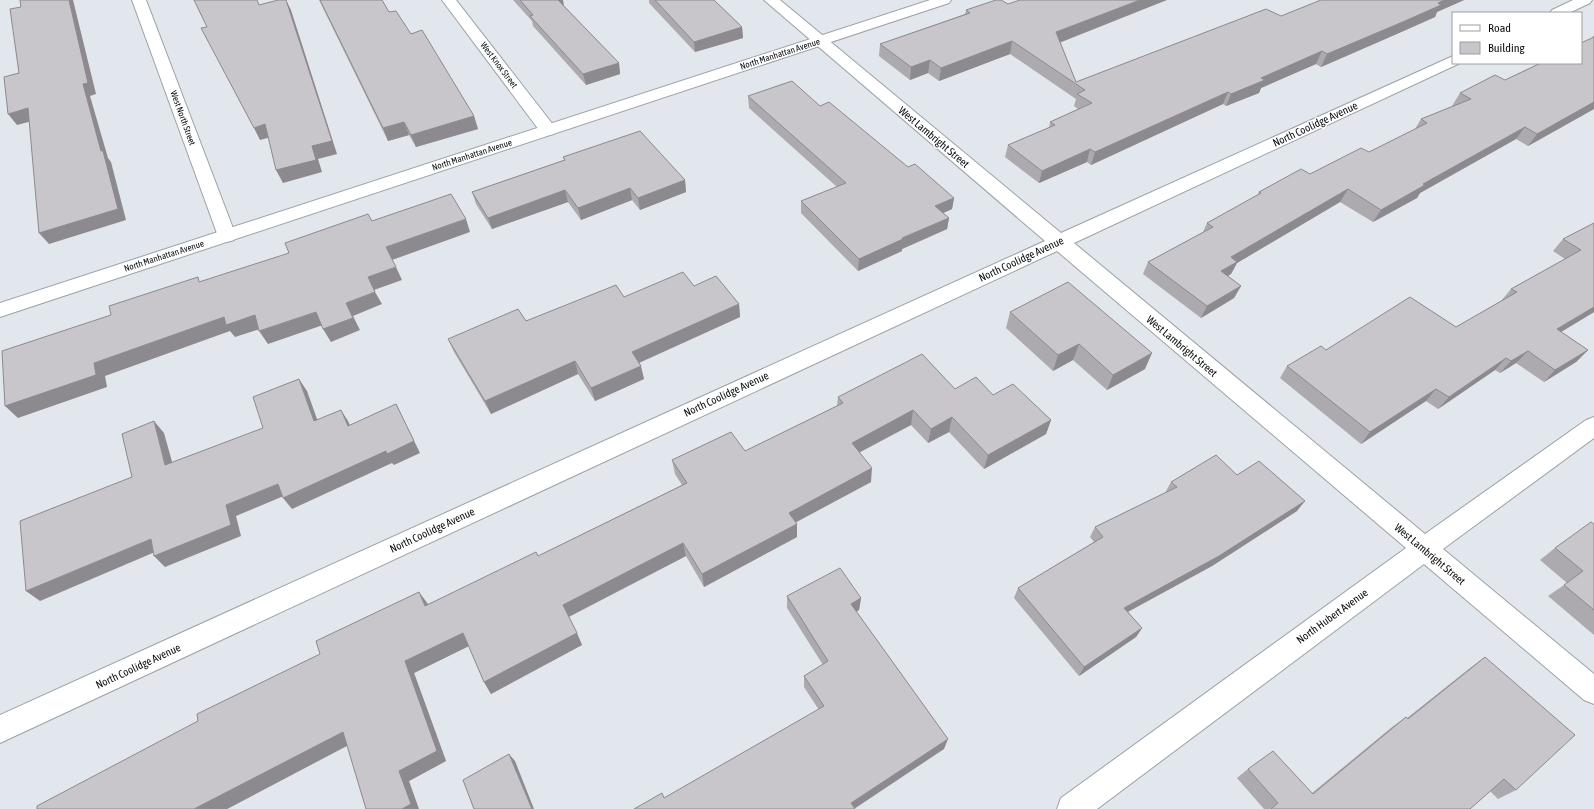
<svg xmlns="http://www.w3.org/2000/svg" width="1594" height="809" font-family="'Asap Condensed',sans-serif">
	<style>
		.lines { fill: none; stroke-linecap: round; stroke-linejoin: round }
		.minor-casing { stroke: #9ba1a5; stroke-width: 2 }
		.tertiary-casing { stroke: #9ba1a5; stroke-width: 2 }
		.minor { fill: #fff; fill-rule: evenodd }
		.tertiary { fill: #fff; fill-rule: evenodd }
		.wall { fill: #aca9af }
		.shaded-wall { fill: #8c8a8e }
		.building { fill: #c8c5cb; stroke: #8c8a8e }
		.labels { text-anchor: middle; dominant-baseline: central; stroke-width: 3; stroke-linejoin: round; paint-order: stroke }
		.far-street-label { font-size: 9px; fill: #0b0d0e; stroke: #fff }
		.street-label { font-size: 11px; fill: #0b0d0e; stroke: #fff }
	</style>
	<rect width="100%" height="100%" fill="#e1e7ec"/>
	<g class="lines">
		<g class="minor-casing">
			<path id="minor" d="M132,0H146L236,236L234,240L227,242L220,240L218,236Z
				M442,0H456L554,126L556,130L554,134L548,135L542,134Z
				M764,0H780L1061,233L1453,56V63H1459L1458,64L1074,243L1425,534L1586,420L1594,417V438L1443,549L1594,674V704L1584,700L1424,564L1097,809H1057L1061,798L1406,548L1057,251L0,743V715L1045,241Z
				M1573,0H1592L1590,3L1569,13H1550L1552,10Z"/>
		</g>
		<g class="tertiary-casing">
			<path id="tertiary" d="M930,0H951L949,3L0,317V303Z"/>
		</g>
		<use href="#minor" class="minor"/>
		<use href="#tertiary" class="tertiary"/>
	</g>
	<path class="wall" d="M319,0H382L389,12L411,34L474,116L478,129L416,147L409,135L388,141Z
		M513,0H563L564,6L619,63L620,74L586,85L533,26L532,21Z
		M649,0H714L742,27L743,38L695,52L649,3Z
		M1321,0H1464L1437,12L1435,17L1399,33L1321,67L1316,64L1261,88L1259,93L1226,106L1223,104L1091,165L1087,162L1039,183L1005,157L1008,145L1049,128L1050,122L1078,109L1074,106L1076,99L1010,54L939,81L928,73L910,80L879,56L880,44L965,14L966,10L1060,42L1076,82L1281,16Z
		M1594,35V109L1528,146L1516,139L1420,193L1417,198L1373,222L1340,202L1237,263L1231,274L1228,276L1241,286L1234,298L1201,318L1143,274L1148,262L1203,232L1207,223L1257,196L1259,192L1310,174L1369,152L1415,129L1421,119L1453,106H1452L1460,93L1505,80L1592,38Z
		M748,96L820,106L908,167L954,198L952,209L943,213L949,218L947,229L902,249V251L858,271L801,213V201L837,187L749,108Z
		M563,157L685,180L686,192L640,210L632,200L581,220L568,202L492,229L476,204L472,192L564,160Z
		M1594,223V312L1561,332L1588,350L1576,362L1544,382L1516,363L1500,373L1495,370L1438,409L1426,401L1361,444L1280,378L1287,366L1326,350L1456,327L1501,301L1511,289L1565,259L1553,251L1563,239Z
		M694,286L739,304L740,317L639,363L644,379L595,401L578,374L491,414L454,352L448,339L624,297Z
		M1010,312L1145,369L1107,390L1073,360L1053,371L1006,328Z
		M955,389L993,395L1051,420L1046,434L984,469L949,432L928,443L911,425L859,452L871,482L796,522L797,537L704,587L686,556L569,617L582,645L491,694L484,682L469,646L414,673L446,761L409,781L347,746L227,809H37L428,604L538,556L682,485L675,474L672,460L745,451L837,406L838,397Z
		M1237,475L1297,511L1212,566L1128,612L1142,628L1136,637L1079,676L1014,598L1018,588L1094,542L1090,537L1095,527L1165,493L1171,482Z
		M1594,524V635L1548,596L1567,583L1540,560L1555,548Z
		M787,596L861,598L859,610L856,612L944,749L664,798L819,710L804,687V676L823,665L787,608Z
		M1485,657L1516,790L1498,799L1490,791L1470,809H1264L1237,778L1248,769L1312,793L1392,727L1406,717L1407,718L1470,668Z"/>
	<path class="shaded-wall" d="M69,0H73L96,94L90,96L108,158L111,162L126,220L49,244L39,233L83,84Z
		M286,0L291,10L337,154L318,159L322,172L283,183L276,170L312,146Z
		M558,0H563L564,9Z
		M1140,0H1167L1054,45L1056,32Z
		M1445,0H1464L1437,12L1435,17L1399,33L1321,67L1327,54Z
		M742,27L743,38L695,52L694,42Z
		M1012,41L1010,54L939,81L941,68Z
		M1322,51L1316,64L1261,88L1259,93L1226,106L1231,94L1261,78Z
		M930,60L928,73L910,80L911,67Z
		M619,63L620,74L586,85L583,74Z
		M1228,92L1223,104L1091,165L1095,152Z
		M1594,102V109L1528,146L1537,134Z
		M28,108L36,120L17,125L8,114Z
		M474,116L478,129L416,147L411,135Z
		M404,122L409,135L388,141L383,128Z
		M265,124L271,137L260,140L254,128Z
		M1525,127L1516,139L1420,193L1417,198L1373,222L1381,210L1423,184Z
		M1090,149L1087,162L1039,183L1042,171Z
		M685,180L686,192L640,210L638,198Z
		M630,188L632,200L581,220L578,208Z
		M1348,189L1340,202L1237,263L1231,274L1215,284L1221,271L1231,257Z
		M565,190L568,202L492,229L488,218Z
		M954,198L952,209L934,217L935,206Z
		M949,218L947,229L902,249V251L858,271L859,259L902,238Z
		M466,219L470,232L392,260L386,247Z
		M396,267L402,280L374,290L368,277Z
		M1241,286L1234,298L1201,318L1207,306Z
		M375,292L382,304L353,316L360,330L331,342L323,329L346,303Z
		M739,304L740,317L634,365L632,352Z
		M1594,307V312L1546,341L1557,329Z
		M316,312L323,325L268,344L259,331Z
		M255,315L263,328L235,337L230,331L105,376L107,387L18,418L5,406L94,363L224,317Z
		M1079,344L1073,360L1053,371L1058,355Z
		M1588,350L1576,362L1544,382L1555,370Z
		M1528,351L1516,363L1500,373L1511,361Z
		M1152,353L1145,369L1107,390L1113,375Z
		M1506,358L1495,370L1438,409L1449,397Z
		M575,361L578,374L491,414L485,401Z
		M641,366L644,379L595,401L591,388Z
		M299,379L307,391L322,433L314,421Z
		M1436,389L1426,401L1361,444L1370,432Z
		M396,404L420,453L394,465L392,463L292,509L283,498Z
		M341,410L348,421L355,437L348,426Z
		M913,410L911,425L851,457L852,443Z
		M952,417L949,432L928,443L931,429Z
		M1051,420L1046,434L984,469L988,455Z
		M154,421L164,433L176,476L165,465Z
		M872,468L871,482L789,526V513Z
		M278,484L286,495L236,516L241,536L165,567L154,556L226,505Z
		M1305,501L1297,511L1212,566L1118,617L1124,608Z
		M797,524V537L704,587L702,574Z
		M151,539L162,549L40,601L26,591Z
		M683,543L686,556L568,617L563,605Z
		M419,592L428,604L425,606Z
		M861,598L859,610L849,616L851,604Z
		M1142,628L1136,637L1079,676L1084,667Z
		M463,633L471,645L414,673L446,761L409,781L419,809H402L399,771L405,661Z
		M577,633L582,645L491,694L484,682Z
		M343,732L354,742L227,809H194Z
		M948,739L944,749L854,809L851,803Z
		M509,754L515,761L534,809H532Z"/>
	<path class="building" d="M20,0H69L88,83L83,84L101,151H103L118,209L39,233L28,108L8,114L4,77L19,73L10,9L21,7Z
		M194,0H257L259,5L278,0H286L332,141L312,146L316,160L276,170L265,124L254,128L201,28L207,27Z
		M320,0H382L389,12L396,11L411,34L422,30L474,116L411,135L404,122L383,128Z
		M520,0H558L619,63L583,74L530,16L533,15Z
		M655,0H714L742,27L694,42Z
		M996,0H1001L1008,4L1020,0H1140L1056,32L1076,82L1266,9L1281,16L1321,0H1445L1438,3L1441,5L1405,21L1327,54L1322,51L1261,78L1265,80L1231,94L1228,92L1095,152L1090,149L1042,171L1008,145L1055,125L1050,122L1092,103L1077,94L1085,90L1012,41L941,68L930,60L911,67L880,44L970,13L966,10Z
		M1594,37V102L1537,134L1525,127L1423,184L1425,185L1381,210L1348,189L1231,257L1237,262L1221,271L1241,286L1207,306L1148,262L1213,227L1207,223L1261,193L1259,192L1301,169L1310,174L1361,148L1369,152L1427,123L1421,119L1471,99L1460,93L1495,75L1505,80L1541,63H1581V43Z
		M792,81L820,106L829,102L908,167L915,164L954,198L935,206L949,218L902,238L903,239L859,259L801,201L846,183L748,96Z
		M640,131L685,180L638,198L630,188L578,208L565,190L488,218L472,192L565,160L563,157Z
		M451,194L466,219L386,247L396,267L368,277L375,292L346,303L353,318L323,329L316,312L259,331L255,315L226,325L224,317L94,363L96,375L5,406L2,351L111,315L109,306L198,277L199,282L289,253L285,243L368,214L372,221Z
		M1594,223V307L1557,329L1588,350L1555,370L1528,351L1511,361L1506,358L1449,397L1436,389L1370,432L1287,366L1321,346L1326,350L1410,297L1456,327L1517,292L1511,289L1581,250L1563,239Z
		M683,272L694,286L716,276L739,304L632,352L641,366L591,388L575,361L485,401L448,339L518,309L526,321L616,285L624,297Z
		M1068,282L1152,353L1113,375L1079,344L1058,355L1010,312Z
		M922,354L955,389L976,377L993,395L1013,384L1051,420L988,455L952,417L931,429L913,410L852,443L872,468L789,513L797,524L702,574L683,543L563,605L577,633L484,682L463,633L405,661L437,751L399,771L411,804L402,809H366L343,732L194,809H37V806L198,721L197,714L320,654L316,641L419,592L425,606L536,552L538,556L687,483L672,460L731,432L745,451L843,403L838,397Z
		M299,379L314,421L341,410L348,426L396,404L414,441L387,454L386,451L283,498L278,484L226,505L231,525L154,556L151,539L26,591L20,521L132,477L122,434L154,421L165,465L263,428L253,397Z
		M1216,455L1237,475L1259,461L1305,501L1219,556L1124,608L1142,628L1084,667L1018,588L1103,537L1095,527L1177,487L1171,482Z
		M1591,522L1594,524V610L1564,585L1583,571L1555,548Z
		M840,568L861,598L851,604L948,739L851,803L855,809H634L662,793L664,798L824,706L804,676L828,661L787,596Z
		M1485,657L1575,735L1516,790L1504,779L1470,809H1271L1278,803L1248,769L1273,751L1313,794L1406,717L1408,719Z
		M509,754L532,809H474L463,780Z"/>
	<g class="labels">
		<g class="far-street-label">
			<text transform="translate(780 54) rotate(-18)">North Manhattan Avenue</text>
			<text transform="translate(499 65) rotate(53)">West Knox Street</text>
			<text transform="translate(183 118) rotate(70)">West North Street</text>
			<text transform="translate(472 155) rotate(-18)">North Manhattan Avenue</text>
			<text transform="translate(164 256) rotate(-18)">North Manhattan Avenue</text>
		</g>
		<g class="street-label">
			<text transform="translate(1315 124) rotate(-25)">North Coolidge Avenue</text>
			<text transform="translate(934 137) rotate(40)">West Lambright Street</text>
			<text transform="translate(1021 259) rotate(-25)">North Coolidge Avenue</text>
			<text transform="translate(1182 346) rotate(40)">West Lambright Street</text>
			<text transform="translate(726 394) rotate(-25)">North Coolidge Avenue</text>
			<text transform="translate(432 530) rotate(-25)">North Coolidge Avenue</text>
			<text transform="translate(1430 554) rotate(40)">West Lambright Street</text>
			<text transform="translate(1332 616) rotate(-36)">North Hubert Avenue</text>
			<text transform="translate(138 666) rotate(-25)">North Coolidge Avenue</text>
		</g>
	</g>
	<rect x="1452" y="12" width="130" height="52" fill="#ffffff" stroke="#9d9e9f"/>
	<rect x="1460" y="25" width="20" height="6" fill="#ffffff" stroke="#9d9e9f"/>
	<text x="1488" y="32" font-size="12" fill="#0b0d0e">Road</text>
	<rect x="1460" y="42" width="20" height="12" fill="#c8c5cb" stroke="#9d9e9f"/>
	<text x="1488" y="52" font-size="12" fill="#0b0d0e">Building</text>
</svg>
